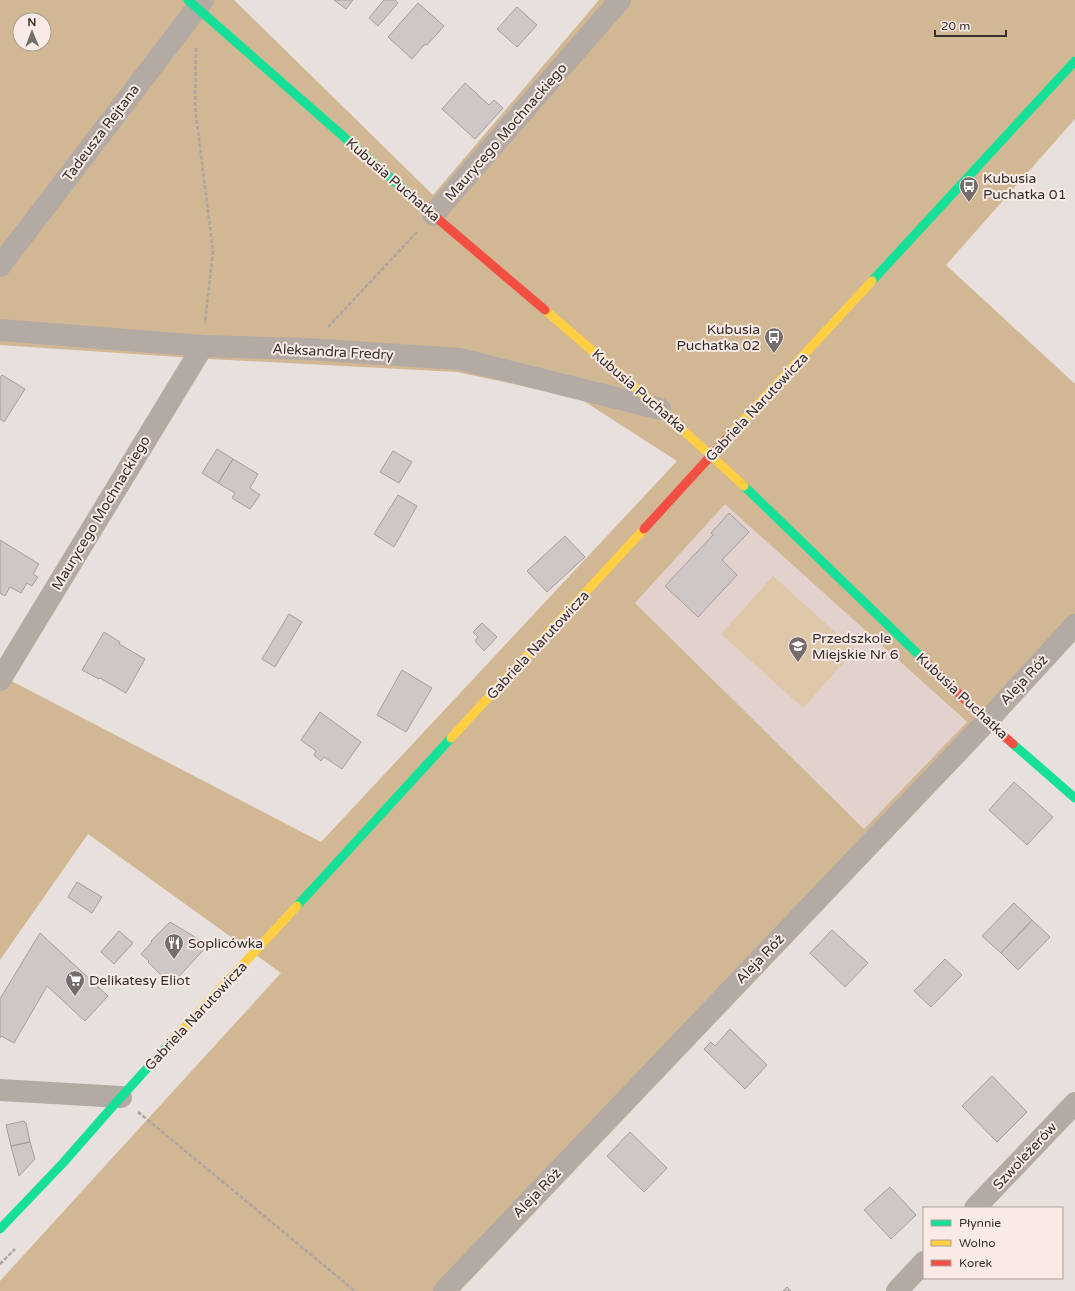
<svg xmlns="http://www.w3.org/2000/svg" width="1075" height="1291" font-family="'Varela Round',sans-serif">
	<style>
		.built { fill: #e2d1cc }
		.green { fill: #dfc7a9 }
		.forest { fill: #d1b793; fill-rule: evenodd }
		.building { fill: #cec7c5; stroke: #a49e9c }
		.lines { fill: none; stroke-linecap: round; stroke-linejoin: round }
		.path { stroke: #aca5a1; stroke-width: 2.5; stroke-dasharray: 4 2; stroke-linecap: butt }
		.street { stroke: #b4aaa4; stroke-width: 22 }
		.fast { stroke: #16e098; stroke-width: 9 }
		.slow { stroke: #ffcf43; stroke-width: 9 }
		.jam { stroke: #f24e42; stroke-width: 9 }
		.labels { text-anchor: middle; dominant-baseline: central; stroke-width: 4; stroke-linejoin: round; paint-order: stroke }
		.street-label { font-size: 14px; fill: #352f2d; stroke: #faeae5 }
		.poi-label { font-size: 14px; fill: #352f2d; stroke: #faeae5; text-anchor: start }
	</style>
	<rect width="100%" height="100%" fill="#e8e0dd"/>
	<path class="built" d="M725,503L967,723L864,829L635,603Z"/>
	<path class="green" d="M773,576L855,650L803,708L721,634Z"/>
	<path class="forest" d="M0,0H234L433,195L599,0H1075V119L946,265L1075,384V628L1005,718L460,1291H0V1281L281,973L88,834L0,960V675L321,842L677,461L579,398L457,372L209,359L0,345ZM20,20H44V44H20ZM725,504L967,722L864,829L635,603Z"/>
	<path class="building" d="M334,0H353L346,9Z
		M384,0H395L398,3L378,26L369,18Z
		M418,3L444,26L427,45L425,44L412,59L388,37Z
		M517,7L537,25L517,47L497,29Z
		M465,83L489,105L494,100L503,108L475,139L442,109Z
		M2,375L25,389L4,422L0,419V378Z
		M217,449L233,459L218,483L202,473Z
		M393,451L412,462L399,483L380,472Z
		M233,459L258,474L250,488L260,495L250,509L232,498L235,493L218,483Z
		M398,495L417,506L394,547L374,534Z
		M729,513L749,532L722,560L737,575L698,617L665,586L713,535L711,533Z
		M565,536L585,557L547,592L527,571Z
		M0,540L39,564L33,574L38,577L32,586L27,583L21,593L10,587L5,596L0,593Z
		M289,614L302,622L275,667L262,659Z
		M482,623L497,637L484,651L475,641L478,637L473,632Z
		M104,632L120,642L119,644L145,659L126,693L100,678L99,679L82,670Z
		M402,670L432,688L406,732L377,715Z
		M320,712L361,742L342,769L324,757L321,761L314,755L316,751L301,740Z
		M1014,782L1053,817L1027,845L989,810Z
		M77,882L102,897L92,913L68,897Z
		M1014,903L1032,920L1001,953L982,936Z
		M1032,920L1050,937L1018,970L1001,953Z
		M170,922L208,945L173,983L165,975L163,977L148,962L149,961L141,954L152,942L151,941Z
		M832,930L868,963L845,987L810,953Z
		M119,931L133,943L114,964L101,952Z
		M40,933L108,996L85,1021L47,986L14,1043L1,1036L0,1038V999Z
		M945,959L962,975L931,1007L914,991Z
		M730,1029L767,1065L745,1089L704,1049L711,1042L715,1046Z
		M992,1076L1027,1112L997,1142L962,1106Z
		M24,1121L25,1123H26L30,1142L11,1146L6,1125Z
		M630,1132L667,1168L644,1192L607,1156Z
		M30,1142L35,1159L19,1176L11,1146Z
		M890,1187L916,1215L891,1239L864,1210Z
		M787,1287L791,1291H783Z"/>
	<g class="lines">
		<path class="path" d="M196,48L195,107L213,251L205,323
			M328,327L418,231
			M138,1112L355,1291
			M0,1264L15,1249"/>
		<path class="street" d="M433,215L620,0
			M0,266L203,0
			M0,330L203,346L308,349L460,359L660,409
			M0,680L203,346
			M0,1090L121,1097
			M975,1208L1075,1103
			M444,1291L987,721L1075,625
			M897,1291L924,1262"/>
		<path class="fast" d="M188,0L418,202
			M872,281L1075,61
			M744,486L924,660
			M1013,744L1075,798
			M297,906L451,738
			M0,1229L63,1163L121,1097L172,1041"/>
		<path class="slow" d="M545,310L660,409L744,486
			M728,437L872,281
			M451,738L644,529
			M172,1041L297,906"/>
		<path class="jam" d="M418,202L545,310
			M644,529L728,437
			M924,660L987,721L1013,744"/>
	</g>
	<defs>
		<g id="bus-pin" transform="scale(1)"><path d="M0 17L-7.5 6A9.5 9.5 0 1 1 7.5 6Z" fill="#746d6b" stroke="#faeae5"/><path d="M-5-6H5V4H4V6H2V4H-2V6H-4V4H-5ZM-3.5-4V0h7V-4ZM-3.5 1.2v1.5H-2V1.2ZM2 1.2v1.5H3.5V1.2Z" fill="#fff"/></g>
		<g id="school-pin" transform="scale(1)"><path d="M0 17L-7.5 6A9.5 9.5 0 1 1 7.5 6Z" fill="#746d6b" stroke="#faeae5"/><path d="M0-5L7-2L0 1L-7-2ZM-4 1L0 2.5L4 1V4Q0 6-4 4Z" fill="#fff"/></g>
		<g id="restaurant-pin" transform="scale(1)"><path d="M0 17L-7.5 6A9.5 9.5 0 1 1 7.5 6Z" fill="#746d6b" stroke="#faeae5"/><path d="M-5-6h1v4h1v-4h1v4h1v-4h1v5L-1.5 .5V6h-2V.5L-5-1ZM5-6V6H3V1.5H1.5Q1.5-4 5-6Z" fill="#fff"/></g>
		<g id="supermarket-pin" transform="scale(1)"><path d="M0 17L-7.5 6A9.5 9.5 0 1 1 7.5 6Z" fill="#746d6b" stroke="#faeae5"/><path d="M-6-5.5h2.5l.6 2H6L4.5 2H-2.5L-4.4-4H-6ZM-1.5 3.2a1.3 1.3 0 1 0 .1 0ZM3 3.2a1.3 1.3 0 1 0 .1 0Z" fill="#fff"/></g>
	</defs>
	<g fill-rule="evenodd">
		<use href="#bus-pin" x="969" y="186"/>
		<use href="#bus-pin" x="774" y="337"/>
		<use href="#school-pin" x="798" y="646"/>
		<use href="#restaurant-pin" x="174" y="943"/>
		<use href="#supermarket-pin" x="75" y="980"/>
	</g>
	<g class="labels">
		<g class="street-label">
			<text transform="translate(506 132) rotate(-49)">Maurycego Mochnackiego</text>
			<text transform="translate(101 133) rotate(-53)">Tadeusza Rejtana</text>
			<text transform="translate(393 180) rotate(41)">Kubusia Puchatka</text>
			<text transform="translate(333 352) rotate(3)">Aleksandra Fredry</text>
			<text transform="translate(639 391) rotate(41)">Kubusia Puchatka</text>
			<text transform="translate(757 407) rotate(-47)">Gabriela Narutowicza</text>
			<text transform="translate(101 513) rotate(-59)">Maurycego Mochnackiego</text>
			<text transform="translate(538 645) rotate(-47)">Gabriela Narutowicza</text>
			<text transform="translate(1024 680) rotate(-47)">Aleja Róż</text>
			<text transform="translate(962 696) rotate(43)">Kubusia Puchatka</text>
			<text transform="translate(760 959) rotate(-46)">Aleja Róż</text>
			<text transform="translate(196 1016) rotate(-47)">Gabriela Narutowicza</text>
			<text transform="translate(1025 1156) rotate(-47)">Szwoleżerów</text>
			<text transform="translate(537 1193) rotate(-46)">Aleja Róż</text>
		</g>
		<g class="poi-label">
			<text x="983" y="178">Kubusia<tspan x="983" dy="16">Puchatka 01</tspan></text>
			<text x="760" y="329" text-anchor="end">Kubusia<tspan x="760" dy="16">Puchatka 02</tspan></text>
			<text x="812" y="638">Przedszkole<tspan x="812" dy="16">Miejskie Nr 6</tspan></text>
			<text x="188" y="943">Soplicówka</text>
			<text x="89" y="980">Delikatesy Eliot</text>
		</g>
	</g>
	<rect x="923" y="1207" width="140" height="72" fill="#faeae5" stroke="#ab9f9b"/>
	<rect x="931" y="1220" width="20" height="6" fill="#16e098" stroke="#ab9f9b"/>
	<text x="959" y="1227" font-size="12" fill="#352f2d">Płynnie</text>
	<rect x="931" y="1240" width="20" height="6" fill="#ffcf43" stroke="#ab9f9b"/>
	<text x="959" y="1247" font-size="12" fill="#352f2d">Wolno</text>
	<rect x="931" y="1260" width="20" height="6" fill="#f24e42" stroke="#ab9f9b"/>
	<text x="959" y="1267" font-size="12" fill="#352f2d">Korek</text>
	<g transform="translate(32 32) rotate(359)"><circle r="19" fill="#faeae5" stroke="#ab9f9b"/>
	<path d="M0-3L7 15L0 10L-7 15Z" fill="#746d6b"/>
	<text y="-6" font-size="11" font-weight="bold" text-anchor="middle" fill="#352f2d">N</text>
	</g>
	<path d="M935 30v6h71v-6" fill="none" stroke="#352f2d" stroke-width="2"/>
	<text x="941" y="30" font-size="12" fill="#352f2d" stroke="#faeae5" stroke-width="3" paint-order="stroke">20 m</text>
</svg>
